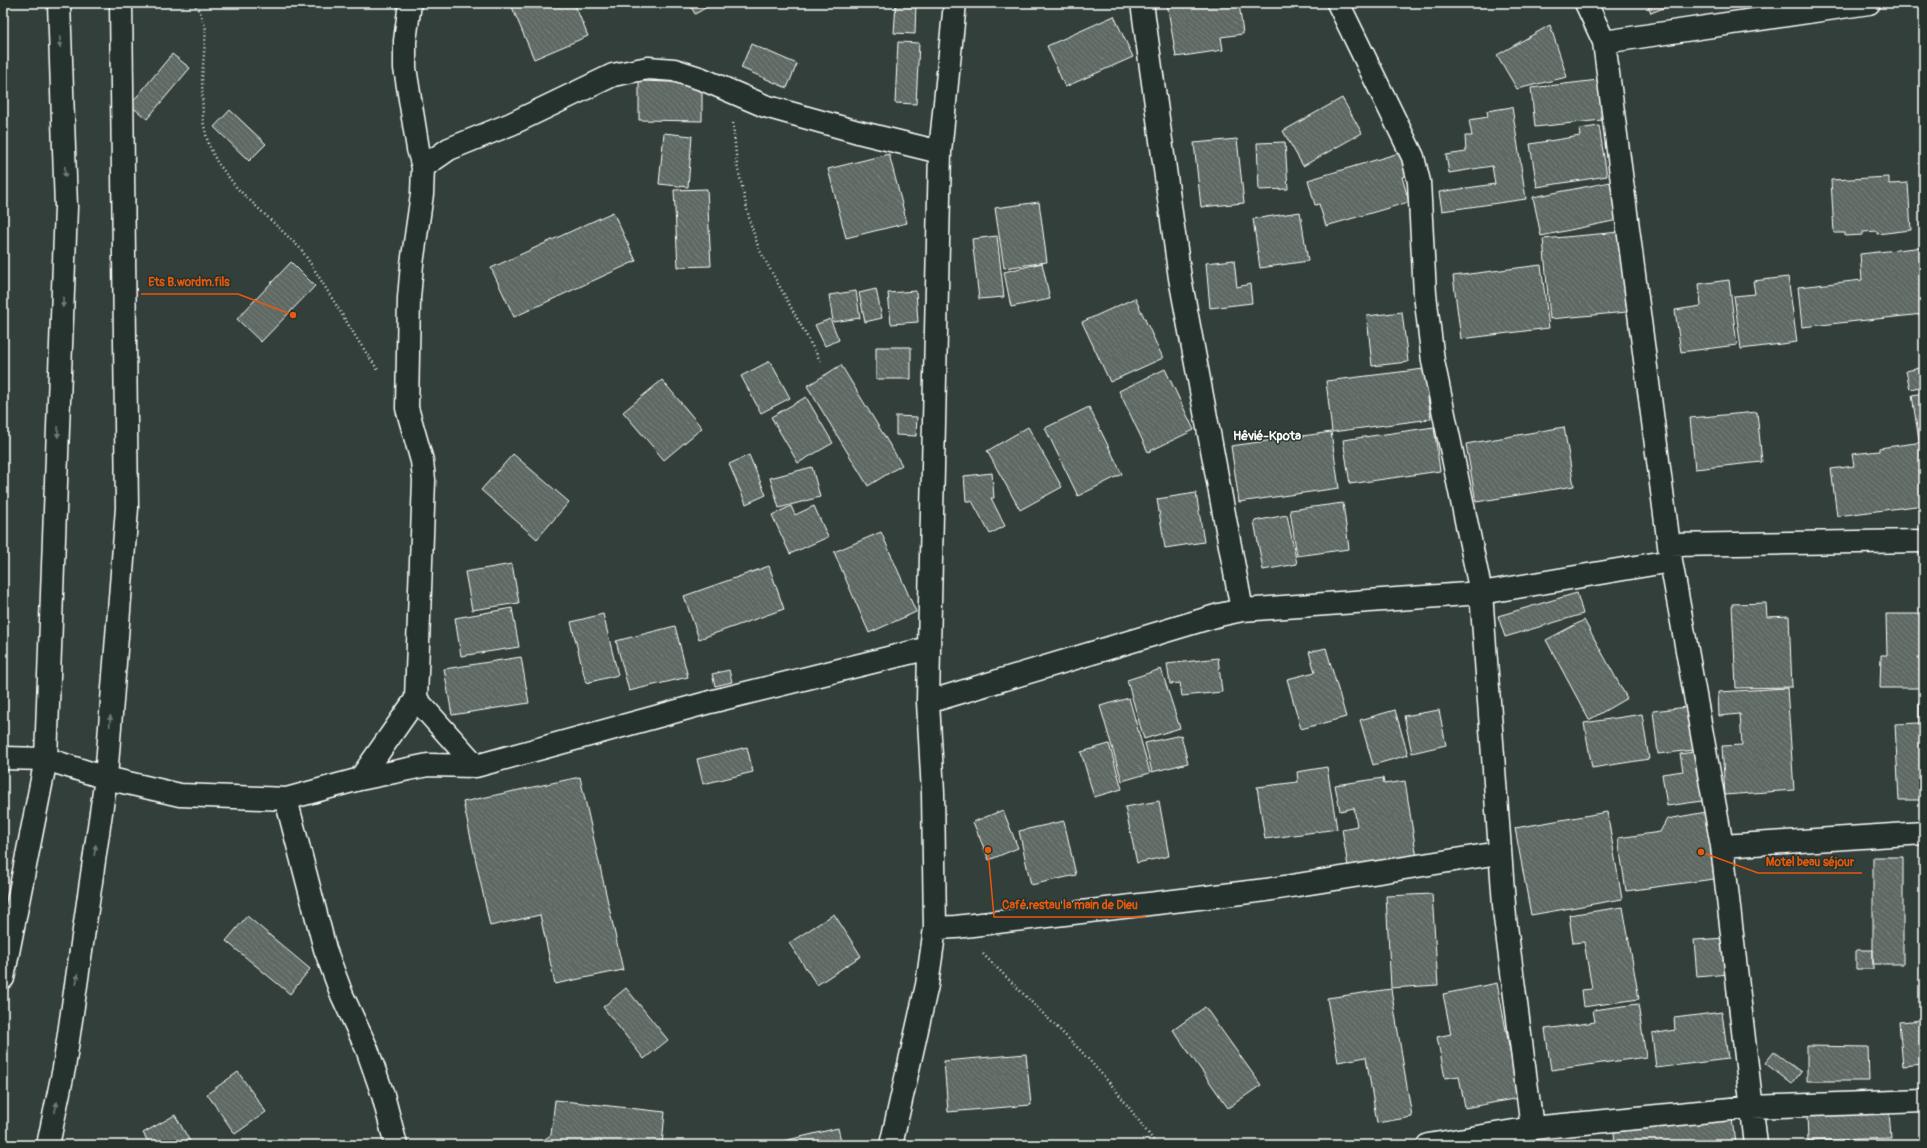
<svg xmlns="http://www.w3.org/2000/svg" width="1927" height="1148" font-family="Pangolin,sans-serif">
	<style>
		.building { fill: url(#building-back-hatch); stroke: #fff }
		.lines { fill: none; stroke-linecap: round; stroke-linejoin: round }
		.minor-casing { stroke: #fff; stroke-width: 25 }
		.secondary-casing { stroke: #fff; stroke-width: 25 }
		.path { stroke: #fff; stroke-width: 2.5; stroke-dasharray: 1 3; stroke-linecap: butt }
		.minor { stroke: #26332d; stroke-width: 22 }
		.secondary { stroke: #26332d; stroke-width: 22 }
		.oneway { fill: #727a76 }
		.labels { text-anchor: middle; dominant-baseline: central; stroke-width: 3; stroke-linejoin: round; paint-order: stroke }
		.quarter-label { font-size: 13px; font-weight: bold; fill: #fff; stroke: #26332d }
		.leader { fill: none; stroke: #e8590c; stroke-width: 1.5 }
		.callout-dot { fill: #e8590c; stroke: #26332d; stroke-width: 1.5 }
		.callout-label { font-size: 12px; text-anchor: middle; font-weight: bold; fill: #e8590c; stroke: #26332d; stroke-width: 3; stroke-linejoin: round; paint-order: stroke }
	</style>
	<defs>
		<pattern id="building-back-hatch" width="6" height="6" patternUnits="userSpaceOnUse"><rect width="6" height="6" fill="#5f6964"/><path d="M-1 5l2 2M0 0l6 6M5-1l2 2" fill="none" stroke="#77807b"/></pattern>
	</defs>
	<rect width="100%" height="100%" fill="#333f3a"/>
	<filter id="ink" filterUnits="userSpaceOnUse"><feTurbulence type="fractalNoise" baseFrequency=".025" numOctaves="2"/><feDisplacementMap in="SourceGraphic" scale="8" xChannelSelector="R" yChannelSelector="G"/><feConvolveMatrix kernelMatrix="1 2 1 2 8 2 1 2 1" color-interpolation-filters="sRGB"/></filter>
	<g filter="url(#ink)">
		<path class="building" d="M520,3H574L588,36L534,59L512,7Z
			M689,3H714L695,14Z
			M896,3H916L915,34L894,33Z
			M1167,3H1239L1243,34L1221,37L1223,50L1176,57Z
			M1647,3H1676L1651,13Z
			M1114,16L1133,57L1065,87L1047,46Z
			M1550,25L1567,77L1517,89L1497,55Z
			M898,42L919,43L916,104L895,103Z
			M751,44L797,64L787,88L741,68Z
			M172,54L190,68L147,119L130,105Z
			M1598,80L1602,120L1535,127L1531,88Z
			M639,81L702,83V121L639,120Z
			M1342,98L1362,133L1303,166L1283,131Z
			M1512,107L1526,199L1442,211L1439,192L1495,184L1492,166L1449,173L1446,155L1466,152L1465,136H1472L1469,120L1488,117L1487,111Z
			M230,110L266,144L249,161L214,127Z
			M1599,126L1607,176L1537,187L1530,144L1580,136L1579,129Z
			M664,133L692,136L688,187L659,184Z
			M1237,139L1244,203L1201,207L1194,143Z
			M1285,142L1288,189L1259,190L1257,143Z
			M1406,151L1413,174L1402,177L1409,202L1326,226L1319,204L1315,205L1308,180Z
			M889,154L907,223L846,238L828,169Z
			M1889,177V184L1908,183L1911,230L1877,234V231L1863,232V235L1845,236V233H1834L1831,180Z
			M1610,182L1618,220L1541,236L1533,197Z
			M707,189L711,266L678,267L674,190Z
			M1039,202L1047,262L1004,268L995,208Z
			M613,212L636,261L514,317L491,268Z
			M1300,212L1308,261L1260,268L1253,219Z
			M1620,232L1627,312L1550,319L1543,239Z
			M997,236L1004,297L979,299L972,239Z
			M1924,247V289H1920L1923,314L1802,327L1798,287L1862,280L1860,254Z
			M1234,260L1237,287L1250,284L1252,303L1210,308L1206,263Z
			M291,262L315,286L261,342L237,319Z
			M1042,263L1050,299L1011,307L1004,272Z
			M1541,265L1549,328L1461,339L1453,276Z
			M1788,277L1797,342L1741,349L1734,296L1755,294L1753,281Z
			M1729,280L1737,345L1681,352L1675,310L1701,306L1699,284Z
			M876,289L882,318L865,322L859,293Z
			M856,291L860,318L833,322L829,295Z
			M916,291L918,322L891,324L888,293Z
			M1135,298L1163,358L1110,382L1082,322Z
			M1402,312L1408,362L1372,366L1367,316Z
			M830,319L839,340L825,346L815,325Z
			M876,347H911V379H876Z
			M770,361L790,398L761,413L741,376Z
			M841,365L902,465L868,486L807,386Z
			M1924,367V386L1910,389L1906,371Z
			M1165,369L1194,430L1148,452L1119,391Z
			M1424,369L1431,419L1332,432L1326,381Z
			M662,380L702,428L664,460L623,412Z
			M1924,393V441H1919L1912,395Z
			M806,397L833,443L798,463L771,417Z
			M1089,407L1122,474L1078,496L1045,428Z
			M1757,412L1762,462L1695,469L1690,418Z
			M896,416L917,417L916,436L896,435Z
			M1028,427L1062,487L1020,510L987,451Z
			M1434,427L1440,471L1350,484L1343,440Z
			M1564,427L1574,486L1476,502L1466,444Z
			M1331,432L1339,488L1239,502L1231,446Z
			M1923,442L1924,505L1837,516L1831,469L1854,466L1852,454L1879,451V448Z
			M513,454L569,502L537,539L481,490Z
			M749,455L766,495L746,504L729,464Z
			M812,467L820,497L779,508L770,478Z
			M992,473L994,498H991L1005,526L990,534L972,501H966L964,476Z
			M1196,493L1204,542L1165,548L1157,499Z
			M1343,503L1349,549L1297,556L1290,510Z
			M791,506L795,515L814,506L828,537L790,554L772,515Z
			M1287,515L1297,564L1263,570L1254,521Z
			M881,532L916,612L869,633L834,552Z
			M512,564L519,603L472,610L465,572Z
			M769,566L784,609L699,639L684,596Z
			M1577,593L1583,614L1505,637L1498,616Z
			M1921,594H1924V688H1880L1881,655H1887L1886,614H1921Z
			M1766,603L1767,617L1789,616L1792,687L1736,688L1732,604Z
			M512,608L519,647L461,656L455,618Z
			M603,614L618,675L586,683L571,622Z
			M1584,620L1627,698L1589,720L1546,640Z
			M675,626L688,677L629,691L616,641Z
			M1326,648L1346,717L1301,729L1287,679L1315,672L1309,652Z
			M521,657L529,703L452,715L444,669Z
			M1218,658L1222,692L1182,696L1180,683L1170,684L1167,664Z
			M1161,669L1180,728L1144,739L1127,680Z
			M729,670L732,682L715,686L712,674Z
			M1787,688L1794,790L1725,795L1722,746L1742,745L1740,714L1719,716L1718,692Z
			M1129,698L1150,773L1122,781L1100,706Z
			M1919,701H1924V800H1899L1895,724L1919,723Z
			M1696,706L1702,749L1658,754L1653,711Z
			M1395,710L1408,755L1373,765L1360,720Z
			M1439,710L1446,745L1412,753L1404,716Z
			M1642,714L1649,759L1592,768L1584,723Z
			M1181,735L1188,763L1152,772L1145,743Z
			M1109,744L1122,789L1094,797L1081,752Z
			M747,747L753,772L703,784L697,759Z
			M1701,751L1709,800L1667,806L1662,774L1683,771L1680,754Z
			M1327,767L1337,829L1265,839L1257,787L1298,782L1297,772Z
			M580,777L623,970L555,984L540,915L490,926L463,802Z
			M1383,778L1384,784L1405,781L1417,858L1348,867L1342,829L1357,826L1354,808L1340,811L1335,785Z
			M1159,801L1169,856L1137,863L1125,807Z
			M1003,810L1018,848L989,860L973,822Z
			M1712,811L1721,878L1626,891L1618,838L1660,832L1667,819Z
			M1607,812L1622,899L1531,915L1515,828Z
			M1064,821L1076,875L1031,885L1019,831Z
			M1873,857H1903V964H1873Z
			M1432,894L1438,985L1391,988L1386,896Z
			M1623,907L1639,999L1583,1007L1581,990L1592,989L1584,942L1573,943L1569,915Z
			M834,914L861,956L817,985L789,943Z
			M247,916L310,969L290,994L226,941Z
			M1725,938L1729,974L1697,977L1694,940Z
			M1856,950H1873V969H1856Z
			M1497,983L1519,1098L1465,1108L1459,1076L1445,1078L1437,1037L1451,1034L1443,994Z
			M626,988L668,1040L644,1059L603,1007Z
			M1391,989L1412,1117L1377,1123L1366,1057L1338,1062L1327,998Z
			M1638,1004L1646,1057L1551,1070L1545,1029L1595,1022L1593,1010Z
			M1205,1007L1261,1085L1228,1108L1173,1030Z
			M1722,1012L1728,1059L1656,1068L1652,1034L1675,1030L1674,1018Z
			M1924,1020V1064L1903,1066L1899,1022Z
			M1807,1046L1868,1047L1869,1081H1807Z
			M1774,1052L1801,1072L1792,1084L1765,1063Z
			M1026,1054L1031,1105L948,1112L944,1061Z
			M238,1072L266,1112L235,1134L207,1094Z
			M555,1100L665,1112L662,1145H545L542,1141L551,1135Z
			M1889,1111L1891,1138L1808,1141L1807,1115Z
			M175,1115L192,1145H150L143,1133Z
			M1732,1118L1735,1145H1615L1614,1132Z
			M838,1128L842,1145H767Z"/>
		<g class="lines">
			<g class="minor-casing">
				<path id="minor" d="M410,3L405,41V68L418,149L423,167L422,194L412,264L409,298L407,408L422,461L424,480L416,699L476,766
					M1142,3L1180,278L1242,610
					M1338,3L1413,157L1419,182L1425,294L1433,361L1481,593L1505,918L1532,1128
					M1586,3L1604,42L1671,561L1722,846L1756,1145
					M1604,42L1869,3
					M423,167L449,149L511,124L613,75L648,68L674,70L702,79L765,106L858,132L940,152
					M1669,545L1924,541
					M928,702L1219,615L1242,610L1481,593L1671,561
					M3,758L46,759L106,778L180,795L286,799L360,779L428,765L476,766L710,702L929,648
					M360,779L416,699
					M286,799L325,949L342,995L367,1049L383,1095L396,1145
					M1722,846L1924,833
					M935,928L956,927L1266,890L1499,853
					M891,1145L927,985L935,928L933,793L928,702L929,648L940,152L955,3
					M1428,1145L1532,1128L1752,1107L1924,1101"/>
			</g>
			<g class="secondary-casing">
				<path id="secondary" d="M3,978L46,759L66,207L59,3
					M48,1145L64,1068L106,778L127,508L121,3"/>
			</g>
			<path class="path" d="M193,3L199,10L206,29L202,78L203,121L208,143L217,162L237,188L301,249L314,269L359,342L378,370
				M733,123L737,165L750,222L759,249L822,364
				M983,954L1081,1051L1115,1089L1157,1145"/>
			<use href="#minor" class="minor"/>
			<use href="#secondary" class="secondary"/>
		</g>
		<defs><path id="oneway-solid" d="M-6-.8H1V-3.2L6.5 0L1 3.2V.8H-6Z"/></defs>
		<g class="oneway">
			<use href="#oneway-solid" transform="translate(60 42) rotate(88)"/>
			<use href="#oneway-solid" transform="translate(65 172) rotate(88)"/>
			<use href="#oneway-solid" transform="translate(63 302) rotate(92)"/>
			<use href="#oneway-solid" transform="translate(58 432) rotate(92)"/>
			<use href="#oneway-solid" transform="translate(110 721) rotate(-86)"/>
			<use href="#oneway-solid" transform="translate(95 850) rotate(-82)"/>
			<use href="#oneway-solid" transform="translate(77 979) rotate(-82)"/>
			<use href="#oneway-solid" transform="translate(56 1107) rotate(-78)"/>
		</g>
	</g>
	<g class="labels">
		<g class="quarter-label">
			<text x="1267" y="436">Hêvié-Kpota</text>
		</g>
	</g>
	<path class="leader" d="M293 315L238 294H141M1701 852L1758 873H1862M988 850L994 917H1146"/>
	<g class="callout-dot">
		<circle cx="293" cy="315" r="4"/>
		<circle cx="1701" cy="852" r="4"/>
		<circle cx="988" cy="850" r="4"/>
	</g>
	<g class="callout-label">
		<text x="189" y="286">Ets B.wordm.fils</text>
		<text x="1810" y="866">Motel beau séjour</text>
		<text x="1070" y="909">Café restau la main de Dieu</text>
	</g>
	<rect width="1927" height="1148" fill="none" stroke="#26332d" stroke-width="16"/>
	<rect x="8" y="8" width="1911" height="1132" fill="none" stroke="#fff" stroke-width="1.5" filter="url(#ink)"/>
</svg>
